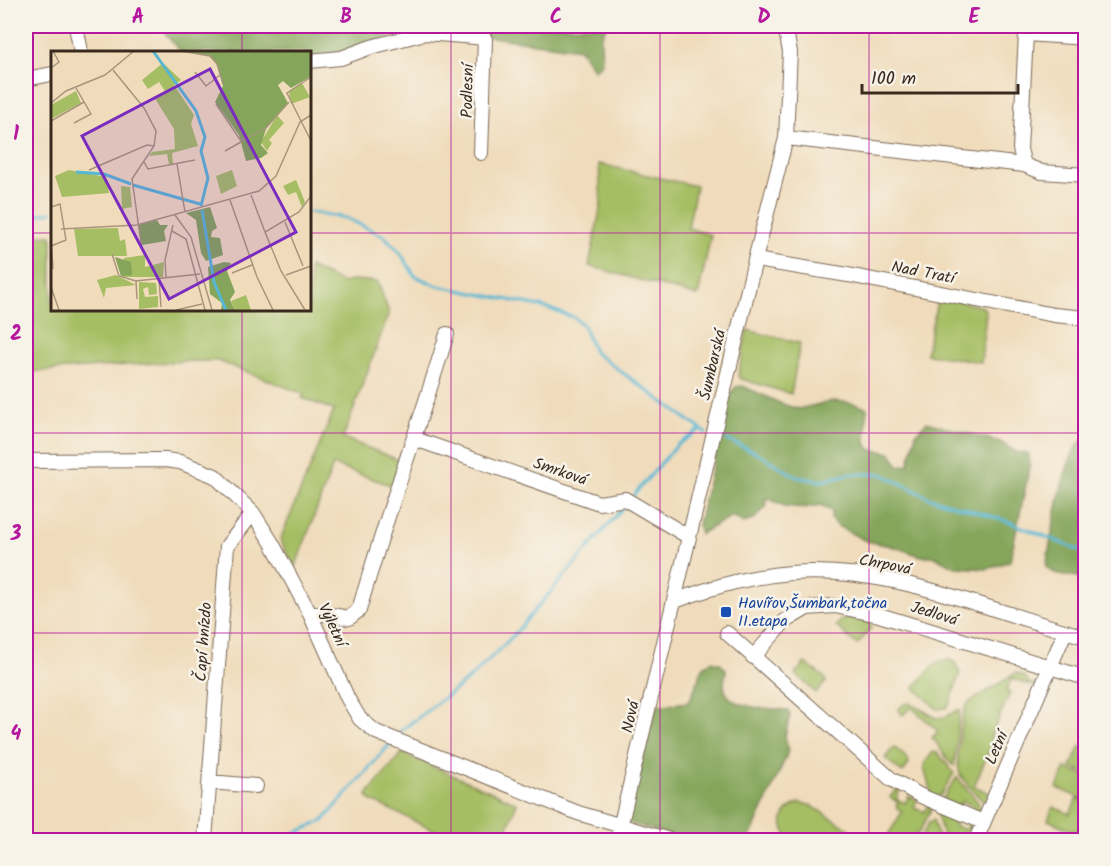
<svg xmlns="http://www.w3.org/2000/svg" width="1111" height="866" font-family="Kalam,sans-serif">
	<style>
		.green { fill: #a5be64; stroke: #707441; stroke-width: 1.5 }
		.forest { fill: #84a55a; stroke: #60683c; stroke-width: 1.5 }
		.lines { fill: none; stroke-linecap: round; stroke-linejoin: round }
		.stream { stroke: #56b7d4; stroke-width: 3 }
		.minor-casing { stroke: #7a6855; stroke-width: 16 }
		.minor { stroke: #fff; stroke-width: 14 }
		.grid { fill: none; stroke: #b5179e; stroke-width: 1.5; stroke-opacity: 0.55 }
		.transit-dot { fill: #1a4fb4; stroke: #f7f3e8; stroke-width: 2 }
		.labels { text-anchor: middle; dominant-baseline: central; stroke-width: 5; stroke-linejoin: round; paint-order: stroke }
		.street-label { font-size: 16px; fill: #3b2a1e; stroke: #f7f3e8 }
		.transit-label { font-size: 16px; fill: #164399; stroke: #f7f3e8; text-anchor: start }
		.inset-river { fill: none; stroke: #56b7d4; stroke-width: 3 }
		.inset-road { fill: none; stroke: #a8957c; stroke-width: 1.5 }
		.view { fill: #7b2cbf; fill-opacity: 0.15; stroke: #7b2cbf; stroke-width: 3 }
		.inset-edge { fill: none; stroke: #3b2a1e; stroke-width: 3 }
		.neatline { fill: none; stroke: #b5179e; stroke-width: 2 }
		.grid-label { font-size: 20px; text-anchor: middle; font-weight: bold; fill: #b5179e }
	</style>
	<rect width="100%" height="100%" fill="#f7f3e8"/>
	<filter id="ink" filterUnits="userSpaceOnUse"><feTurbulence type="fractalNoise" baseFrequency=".0167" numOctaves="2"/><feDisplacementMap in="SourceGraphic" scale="12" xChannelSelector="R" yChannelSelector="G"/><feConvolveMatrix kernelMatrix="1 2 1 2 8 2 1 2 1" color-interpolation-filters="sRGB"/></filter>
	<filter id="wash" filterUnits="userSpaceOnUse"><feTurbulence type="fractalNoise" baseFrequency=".008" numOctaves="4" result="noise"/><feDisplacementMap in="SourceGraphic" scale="24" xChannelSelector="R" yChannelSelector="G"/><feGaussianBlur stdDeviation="1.35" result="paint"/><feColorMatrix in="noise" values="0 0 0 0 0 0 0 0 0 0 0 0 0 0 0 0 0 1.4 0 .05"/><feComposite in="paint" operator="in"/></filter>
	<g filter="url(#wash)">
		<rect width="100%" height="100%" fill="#f0dcbb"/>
		<path class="green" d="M599,164L696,186L688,228L711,235L698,296L589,266L601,205Z
			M52,235V309H309V267L343,283L354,280L378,282L389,313L343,438L401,461L393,486L333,465L295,568L280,540L334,410L302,398L304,394L218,361H187L26,372V236Z
			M938,296L983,307L986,312L981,362L926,354Z
			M747,330L800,343L791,394L741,379L738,376Z
			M847,617L869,622L872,627L857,645L836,626L842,619Z
			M947,659L955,662L960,673L950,703L946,708L937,709L914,687L936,663Z
			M805,663L824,677L826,682L816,693L795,674Z
			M1016,673L1025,676L1029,683L1037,685L1034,687L1012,678L1006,691L1010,693L990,738L994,740L974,786L991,794L985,801H983C976,794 961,780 959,771C956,758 961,713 968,703Z
			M910,703L936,718L945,717L960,709L954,766C943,758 942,747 932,738L938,731L911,707L903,715L898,710L904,704Z
			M1080,746L1085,749V773L1071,767Z
			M894,747L908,759L909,764L904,771L901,772L885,758Z
			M933,752L938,753L954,773L941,795L936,797L931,793L924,768V764Z
			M402,753L517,803L503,840H454L370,800L367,796L369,792Z
			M1066,768L1085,776V800L1057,788Z
			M957,777L978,802L981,811L972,813L974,806L962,801L959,807L942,800Z
			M899,786L900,790L896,799L905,803L909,796L917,800L914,808L924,812L929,803L931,809L919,833H917L914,839L915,840H885L902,812L896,807L898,803L890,797Z
			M1077,798L1085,802V836L1048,820L1053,807L1070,814Z
			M799,803L810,805L848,828L853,832L856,840L790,839C777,825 782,809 799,803Z
			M939,806L957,817L954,825L965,830L969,822C975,827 973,832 972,839L965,836L962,840H944L937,814Z
			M933,820L939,840H919L930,821Z"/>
		<path class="forest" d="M163,26H606L601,38L602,63L594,70L580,49L437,30L407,31L339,53L309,56V52H181L167,36Z
			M743,386L782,404L798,409L833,401L852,403L867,408L866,442L869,449L891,453L899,466L909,464L916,433L927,422L1000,442L1016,452L1029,454L1030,465L1010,561L988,569L956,567L933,556H921L891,546L866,541L839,527L831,519L832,511L820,505L804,508L785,506L766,498V507L753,520L743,523L732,516L700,534L698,525L729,395L736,387Z
			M1085,439H1086L1085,579C1069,572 1064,582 1046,567C1051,542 1063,448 1085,439Z
			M711,661L720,663L726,670C726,674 724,680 724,684C724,710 769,708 787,710L790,715L785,736L788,750L786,757L749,840H686L627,822L655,706L689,702L703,668Z"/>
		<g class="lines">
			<path class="stream" d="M309,212L346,218L384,236L399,251L415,276L438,286L540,306L573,317L583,325L594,352L706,433
				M26,217L52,212
				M727,440L757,453L797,477L821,481L850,474H882L930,498L1007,521L1086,553
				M631,498L677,445L700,430
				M396,737L403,729L470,678L512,637L627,503
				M279,840L323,821L390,744"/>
		</g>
	</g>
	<g filter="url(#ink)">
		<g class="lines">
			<g class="minor-casing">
				<path id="minor" d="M76,26L81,52
					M1025,26L1026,34L1020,149L1024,165L1042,172L1086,175
					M1026,34L1086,38
					M475,37L485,39L481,153
					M309,61L341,58L371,47L425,33L475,37V26
					M26,79L52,74
					M786,138L1024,165
					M755,260L848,275L1054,315L1086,318
					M415,439L599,503L625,499L689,537
					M26,461L165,460L180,462L215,476L253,513L272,543L310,614L348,699L360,719L376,732L578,813L669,840
					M675,601C712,587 751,576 791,573C892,565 990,612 1086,637
					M310,614H326L349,618L359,610C386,517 419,426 447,334
					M727,633L891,779L921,796L983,822
					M753,657L785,621L807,608L835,606L879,615L1086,678
					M210,782L256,786
					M205,840L227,546L253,513
					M617,840L755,260L786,138L790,52L785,26
					M976,840L1065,632"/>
			</g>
			<use href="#minor" class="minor"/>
		</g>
	</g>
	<path class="grid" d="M242,26V52M451,26V840M660,26V840M869,26V840M26,233H52M309,233H1086M242,309V840M26,433H1086M26,633H1086"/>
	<rect class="transit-dot" x="720" y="606" width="12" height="12" rx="3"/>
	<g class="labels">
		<g class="street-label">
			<text transform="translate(468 91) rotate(-89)">Podlesní</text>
			<text transform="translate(923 273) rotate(11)">Nad Tratí</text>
			<text transform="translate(713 365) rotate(-77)">Šumbarská</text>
			<text transform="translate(560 472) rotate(19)">Smrková</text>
			<text transform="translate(885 565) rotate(11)">Chrpová</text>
			<text transform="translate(934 614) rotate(17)">Jedlová</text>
			<text transform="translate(332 625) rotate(65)">Výletní</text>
			<text transform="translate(204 642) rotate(-86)">Čapí hnízdo</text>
			<text transform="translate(631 717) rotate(-77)">Nová</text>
			<text transform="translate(997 748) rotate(-67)">Letní</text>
		</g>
		<g class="transit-label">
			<text x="738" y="603">Havířov,Šumbark,točna<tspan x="738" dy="18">II.etapa</tspan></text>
		</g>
	</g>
	<g transform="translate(51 51)">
		<rect width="260" height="260" fill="#f0dcbb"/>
		<path d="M112,12L130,29L123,34L143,64L140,73L147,95L121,102L122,113H118L116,103L98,105L101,101L124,98L123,78L103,46L114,40L108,31L97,38L91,29ZM251,32L259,46L240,53L238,41ZM25,40L30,52L0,68V54ZM226,64L233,72L218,89L221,92L216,100L210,91ZM18,119L55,126L58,142L11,146L4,125ZM181,119L186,135L170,143L165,125ZM245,129L254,151L251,156L245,141L237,144L232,135ZM70,135L79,136L81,156L71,158ZM67,177L69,190L74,188L76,205H27L23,178ZM94,204V216L113,211L112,226H72L73,207ZM65,224L85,234L55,237L53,247L46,229ZM88,231L105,232L106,243L98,244L97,236L92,238L94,246L107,245V256L88,258ZM195,244L200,259H184L180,250Z" fill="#a5be64"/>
		<path d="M131,0H259V26L240,37L232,30L227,34L237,52L215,78L210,94L217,102L210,107L195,110L188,84L164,51L172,35L166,13L158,5ZM159,156L166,177L161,180L160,186L169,187L172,204L155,210L150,202L145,169L135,162ZM106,169L109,174H117L113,180L115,190L91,194L87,174ZM64,206L80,211L81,224L70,225ZM173,211L180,212L176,220L184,241L179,249L184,259H170L171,252L159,243L157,216Z" fill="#84a55a"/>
		<path class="inset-river" d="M102,0L145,60L154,86L150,100L157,127L150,155M25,121L53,123L80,133M82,134L149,153M151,159L163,231L175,259"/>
		<path class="inset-road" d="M130,0L159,5L166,13L172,33M0,17L8,11L2,0M62,19L93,57L105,80L103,95L81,128L91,199M144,21L155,35L169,24M260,26L236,42L260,90M0,52L15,40L54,24L83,0M165,53L190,90L214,78L238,51M0,70L33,51M23,72L40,63L25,37M174,100L190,91M93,111L97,118L144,109M126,113L134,161M38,119L96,94L103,95M200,144L214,181M179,149L206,226L222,259M0,156L9,153L15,189L0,195M124,164L140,186L161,259M234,171L252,215M10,178L86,174L208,140L225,125L249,71L260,64M121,180L135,188L154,259M0,190L2,218M61,203L68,225L85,230M181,222L201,214M235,224L260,215M115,226L114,209L122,174M108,228L110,256M0,236L8,259M86,248L85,230L149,223M125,259L151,253M254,259L230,220L214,181L248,161L260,145"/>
		<path class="view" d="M159,18L245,181L118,248L31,85Z"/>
		<rect width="260" height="260" class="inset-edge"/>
	</g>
	<rect width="1111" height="866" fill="none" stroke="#f7f3e8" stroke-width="66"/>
	<path d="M862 84v9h156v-9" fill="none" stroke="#3b2a1e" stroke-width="3"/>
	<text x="871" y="84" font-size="18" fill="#3b2a1e" stroke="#f7f3e8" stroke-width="4.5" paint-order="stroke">100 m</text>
	<rect x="33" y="33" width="1045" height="800" class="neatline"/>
	<g class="grid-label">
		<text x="138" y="23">A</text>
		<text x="346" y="23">B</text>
		<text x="556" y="23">C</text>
		<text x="764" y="23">D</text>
		<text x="974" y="23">E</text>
		<text x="16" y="140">1</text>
		<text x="16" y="340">2</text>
		<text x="16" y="540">3</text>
		<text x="16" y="740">4</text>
	</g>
</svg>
